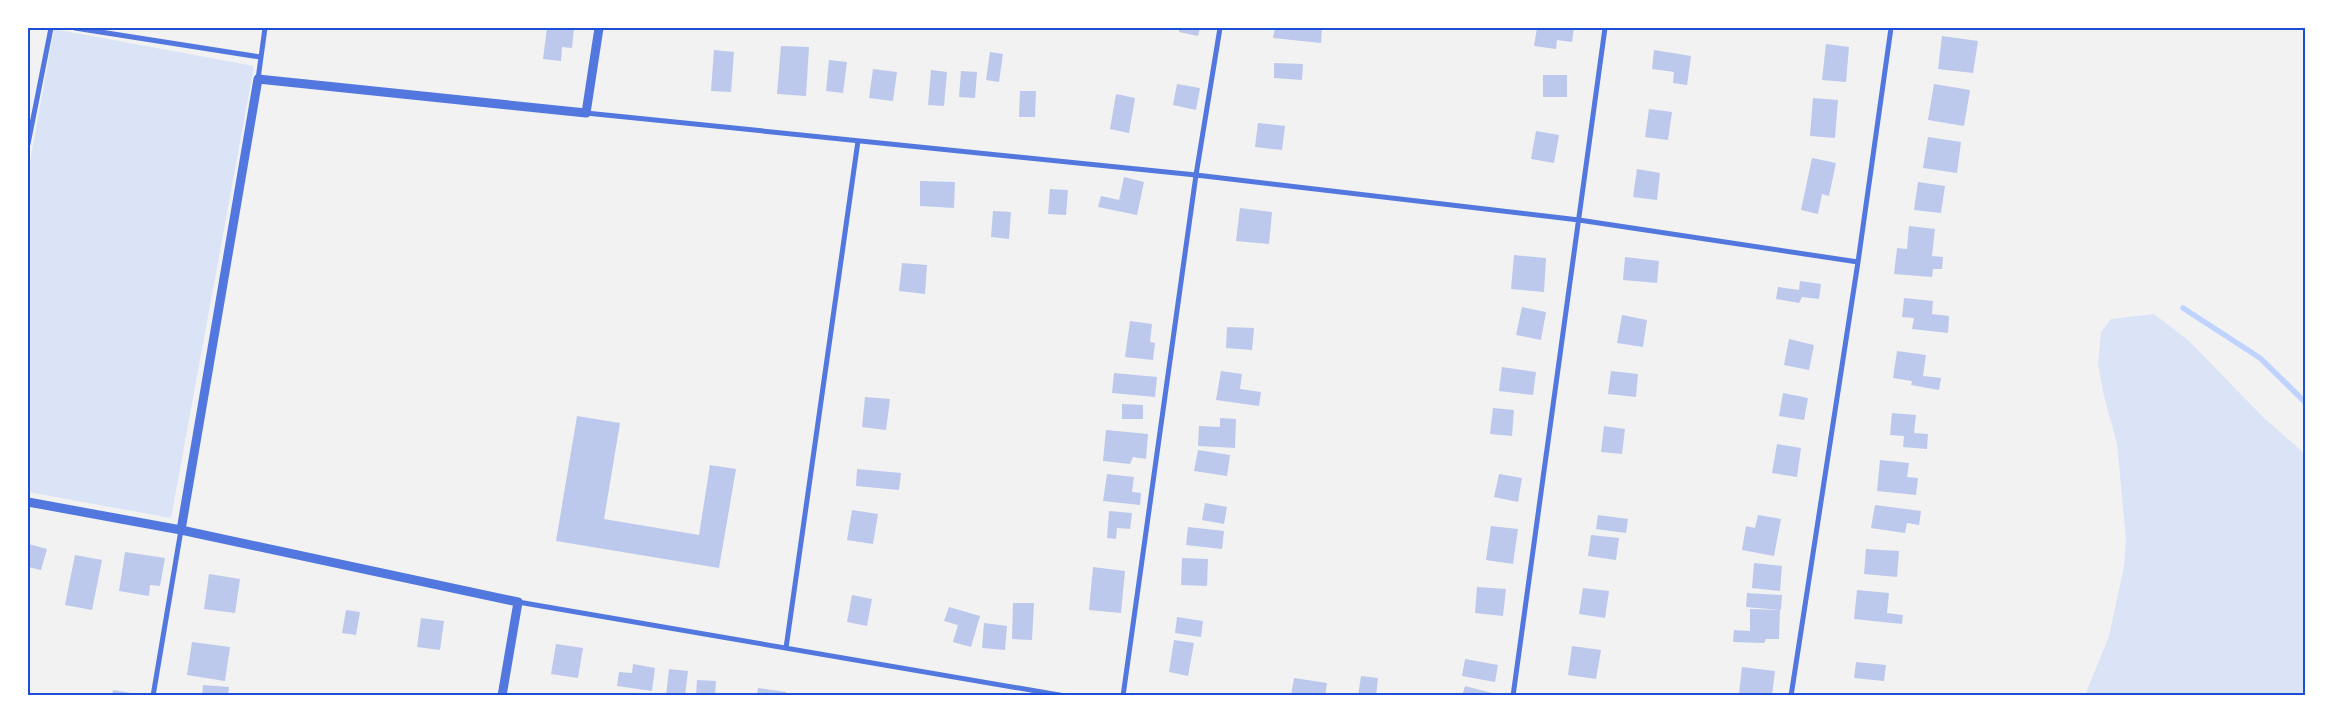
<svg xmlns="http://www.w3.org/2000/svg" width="2333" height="723" font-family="'Source Serif 4',serif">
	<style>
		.green { fill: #dbe4f7 }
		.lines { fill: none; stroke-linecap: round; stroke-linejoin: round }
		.stream { stroke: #bfd3fe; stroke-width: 5.5 }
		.building { fill: #bdc9ec }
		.minor { stroke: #5277de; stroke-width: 5 }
		.tertiary { stroke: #5277de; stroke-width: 9 }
		.neatline { fill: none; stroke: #1d4ed8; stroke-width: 2 }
	</style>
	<rect width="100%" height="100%" fill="#f2f2f2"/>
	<path class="green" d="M54,29L254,66L171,518L28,492V172Z
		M2154,314L2189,341L2263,417L2305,454V695H2085L2109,636L2124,566L2126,539L2117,444L2103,392L2098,364L2101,332L2111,319Z"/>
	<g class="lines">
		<path class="stream" d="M2183,308L2260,358L2306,403"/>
	</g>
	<path class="building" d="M547,28H574L572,48L562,47L561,61L543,59Z
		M1180,28H1200L1198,36L1179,32Z
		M1275,28H1322L1321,43L1273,38Z
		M1537,28H1574L1572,42L1557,40L1556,49L1534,46Z
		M1942,36L1978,41L1973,73L1938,69Z
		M1826,44L1849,47L1846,82L1822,80Z
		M781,46L809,47L806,96L777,94Z
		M714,50L734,52L731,92L711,91Z
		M1654,50L1691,56L1687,85L1673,83L1674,72L1652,69Z
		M990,52L1003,54L999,82L986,80Z
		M829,60L847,62L843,93L826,91Z
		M1274,63L1303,64L1302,80L1274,78Z
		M873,69L897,72L893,101L869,98Z
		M931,70L947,72L944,106L928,105Z
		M961,71L977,72L975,98L959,97Z
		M1543,75H1567V97H1543Z
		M1177,84L1200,88L1196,110L1173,105Z
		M1934,84L1970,90L1964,126L1928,120Z
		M1020,91H1036L1035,117H1019Z
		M1116,94L1135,98L1129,133L1110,129Z
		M1813,98L1838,100L1835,138L1810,136Z
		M1649,109L1672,112L1668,140L1645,137Z
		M1258,123L1285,126L1282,150L1255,147Z
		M1536,131L1559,135L1554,163L1531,159Z
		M1928,137L1961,142L1957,173L1923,168Z
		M1812,158L1836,163L1829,196L1822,194L1818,214L1801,210Z
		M1637,169L1660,173L1657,200L1633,197Z
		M1124,177L1144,182L1137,215L1098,207L1101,196L1119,200Z
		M920,181L955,182L954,208L920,206Z
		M1918,182L1945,186L1941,213L1914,210Z
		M1050,189L1068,190L1066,215L1048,214Z
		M1240,208L1272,212L1269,244L1236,241Z
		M993,211L1011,212L1009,239L991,237Z
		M1909,226L1935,229L1932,256L1943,257L1942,269H1933L1932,277L1894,274L1897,248L1907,249Z
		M1514,255L1546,258L1544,292L1511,289Z
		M1625,257L1659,261L1657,283L1623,280Z
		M902,263L927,265L925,294L899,291Z
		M1800,281L1821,284L1819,299L1802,297L1799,303L1776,299L1778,287L1799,290Z
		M1904,298L1933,301L1932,314L1949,316L1948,333L1912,329L1914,318L1902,317Z
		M1522,307L1546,312L1541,340L1516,335Z
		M1622,315L1647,320L1643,347L1617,343Z
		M1130,321L1152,324L1150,342L1155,343L1153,360L1125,357Z
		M1227,327L1254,328L1252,350L1226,348Z
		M1789,339L1814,345L1809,370L1784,365Z
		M1897,351L1926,355L1923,376L1941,378L1939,390L1911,385L1912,381L1893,378Z
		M1502,367L1536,372L1533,395L1499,391Z
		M1221,371L1242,374L1240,389L1261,392L1259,406L1216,400Z
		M1611,371L1638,374L1636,397L1608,394Z
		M1114,373L1157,377L1155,397L1112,393Z
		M1783,393L1808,398L1804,420L1779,416Z
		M865,397L890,399L886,430L862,427Z
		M1122,404L1143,405V419H1122Z
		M1493,408L1514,410L1512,436L1490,434Z
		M1892,413L1916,415L1914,433L1928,434L1927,449L1903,447L1904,436L1890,435Z
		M577,416L620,423L604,519L699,535L710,465L736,469L719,568L556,541Z
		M1220,418L1236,419L1235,448L1198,446L1199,426L1220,427Z
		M1604,426L1625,429L1622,454L1601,452Z
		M1106,430L1148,434L1146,459L1133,457L1130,464L1103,461Z
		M1777,444L1801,448L1797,477L1772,473Z
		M1198,450L1230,455L1227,476L1194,471Z
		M1880,460L1909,463L1907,477L1918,478L1916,495L1877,491Z
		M857,469L901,473L899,490L856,486Z
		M1107,474L1134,477L1132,492L1141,493L1140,505L1103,501Z
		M1499,474L1522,478L1518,502L1494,497Z
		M1205,503L1227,507L1224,524L1202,520Z
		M1875,505L1921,511L1919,525L1907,523L1905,533L1871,528Z
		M852,510L878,514L873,544L847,540Z
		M1109,511L1132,513L1130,529L1117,528L1116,539L1107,538Z
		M1598,515L1628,519L1626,533L1596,529Z
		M1758,515L1781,519L1774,556L1742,550L1746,526L1755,528Z
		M1491,526L1518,529L1513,564L1486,560Z
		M1188,527L1224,531L1222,549L1186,545Z
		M1591,535L1619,538L1616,560L1588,556Z
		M28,544L47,549L41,570L28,567Z
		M1866,549L1899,551L1897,577L1864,574Z
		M125,552L165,558L160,586L150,585L149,596L119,591Z
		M75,555L102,560L92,610L65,605Z
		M1182,558L1208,559L1207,586L1181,585Z
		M1754,563L1782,566L1780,591L1752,588Z
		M1093,567L1125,571L1121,613L1089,610Z
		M209,574L240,579L235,613L204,609Z
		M1477,587L1506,589L1503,616L1475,613Z
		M1583,588L1609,591L1605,618L1579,614Z
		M1857,590L1889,593L1887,613L1903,615L1902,624L1854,619Z
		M1747,593L1782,595L1781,610L1746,607Z
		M852,595L872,599L867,626L847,622Z
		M1013,603H1034L1032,640L1012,639Z
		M949,607L980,616L971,647L953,642L958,625L944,621Z
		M1750,609L1780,610L1779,639H1766L1764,643L1733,642L1734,630L1750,631Z
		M346,610L360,612L356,635L342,633Z
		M1177,617L1203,621L1201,637L1175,633Z
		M421,618L444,621L440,650L417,647Z
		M984,623L1007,626L1005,650L982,648Z
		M1174,640L1194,643L1188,676L1169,672Z
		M192,642L230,647L225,681L187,675Z
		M556,644L583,648L578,678L551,674Z
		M1572,646L1601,650L1596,679L1568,675Z
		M1465,659L1498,665L1495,682L1462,676Z
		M1856,662L1886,665L1884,681L1854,678Z
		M633,664L655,668L652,691L617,686L619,672L632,673Z
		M1742,667L1775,671L1772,696L1739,694Z
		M669,669L688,671L685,696H666Z
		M1361,676L1378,678L1376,696H1358Z
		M1294,678L1327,683L1325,696H1291Z
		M697,680L716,681L715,696H696Z
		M203,685L229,687L228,696H202Z
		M1465,686L1492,693L1491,696H1462Z
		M758,688L786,692L787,696H757Z
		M113,690L137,694V696H112Z"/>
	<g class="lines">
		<path class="minor" d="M75,28L260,57
			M258,79L265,28
			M586,113L1196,175L1579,220L1858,262
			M28,144L51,28
			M518,602L1065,696
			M786,648L858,141
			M153,696L181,530
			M1123,696L1196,175L1220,28
			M1513,696L1605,28
			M1791,696L1858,262L1891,28"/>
		<path class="tertiary" d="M28,502L181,530L518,602L502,696
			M181,530L258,79L586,113L599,28"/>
	</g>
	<rect width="2333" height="723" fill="none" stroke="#ffffff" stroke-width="58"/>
	<rect x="29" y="29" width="2275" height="665" class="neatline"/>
</svg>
